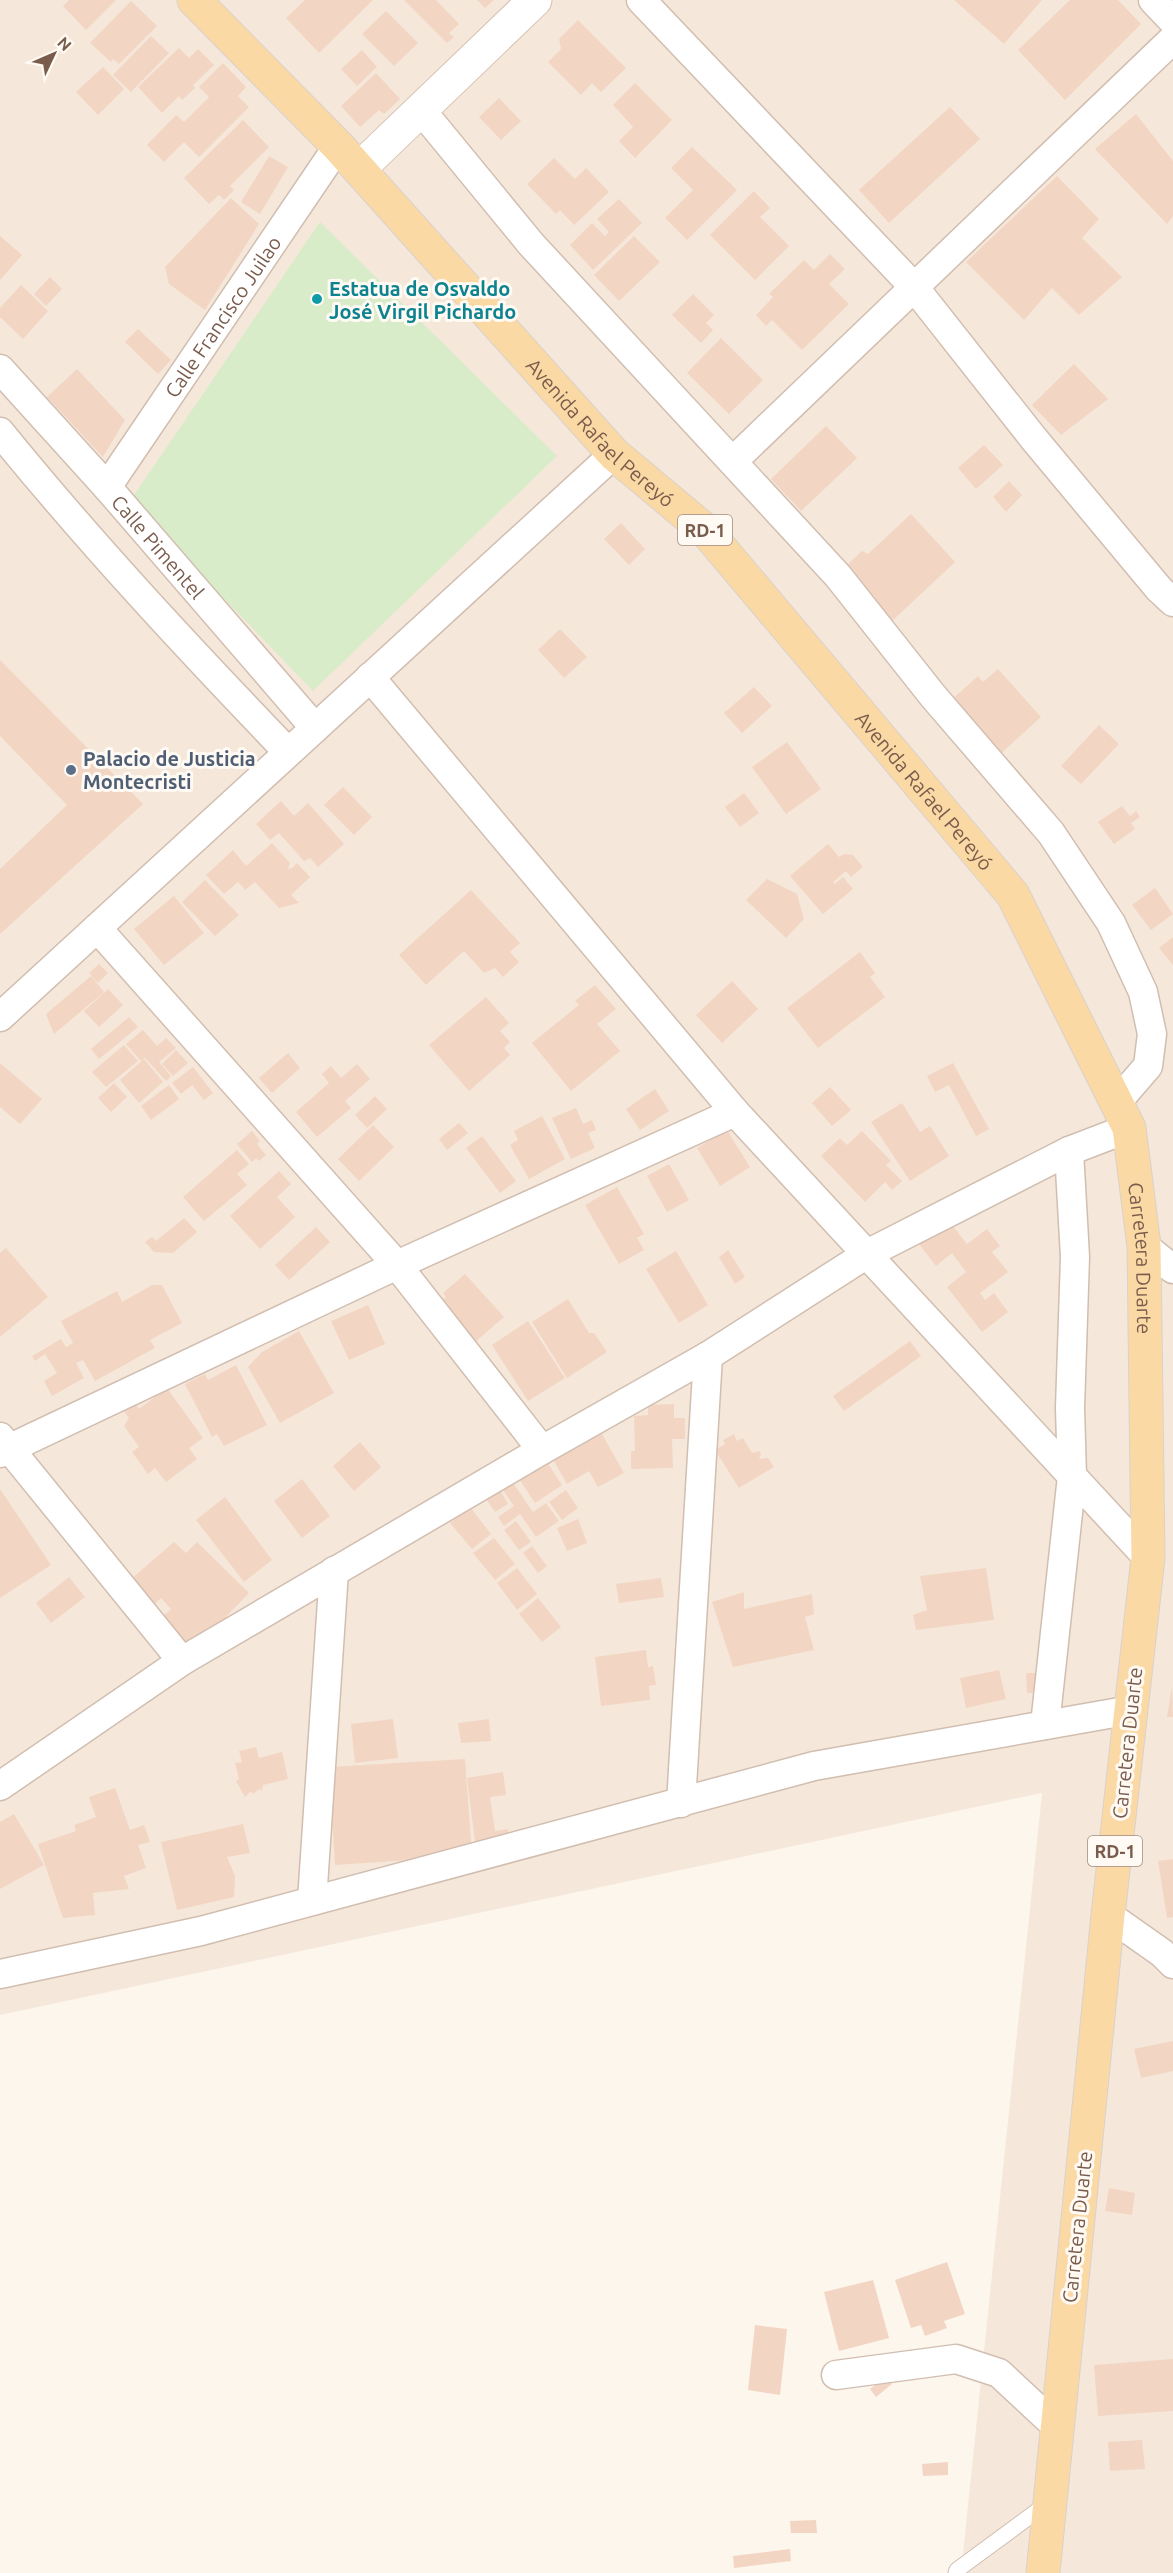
<svg xmlns="http://www.w3.org/2000/svg" width="1173" height="2573" font-family="Ubuntu,sans-serif">
<rect width="100%" height="100%" fill="#fdf6ec"/>
<path fill="#f5e8da" d="M0,0h1173v2573h-212l81,-780 -1042,222z"/>
<path fill="#d8ecc9" d="M320,222l237,234 -244,235 -183,-190z"/>
<g fill="#f3d5c3">
<path d="M69,0h47l-30,30 -23,-24z"/>
<path d="M305,0h68l-54,53 -33,-35z"/>
<path d="M404,0h32l23,24 -10,9 5,4 -7,6z"/>
<path d="M477,0h17l-9,8z"/>
<path d="M954,0h88l-38,44z"/>
<path d="M1070,0h48l23,24 -76,76 -47,-50z"/>
<path d="M131,1l26,25 -38,38 -6,-5 -2,3 -21,-19z"/>
<path d="M386,11l32,32 -24,23 -32,-32z"/>
<path d="M578,20l48,48 -25,24 -9,-9 -11,12 -33,-33 13,-13 -2,-10z"/>
<path d="M151,36l18,17 -38,39 -18,-17z"/>
<path d="M179,48l10,10 9,-9 16,16 -21,20 2,3 -13,12 -3,-4 -17,17 -24,-26z"/>
<path d="M362,50l15,17 -20,19 -16,-17z"/>
<path d="M223,63l23,24 -8,9 11,11 -50,50 -15,-15 -20,20 -17,-17 29,-30 8,7 25,-25 -10,-10z"/>
<path d="M103,67l21,22 -26,26 -22,-23z"/>
<path d="M376,73l24,26 -16,15 -5,-4 -19,17 -19,-21z"/>
<path d="M635,83l37,37 -37,38 -16,-17 14,-14 -20,-22z"/>
<path d="M499,98l22,23 -20,19 -22,-23z"/>
<path d="M950,107l30,32 -91,84 -30,-33z"/>
<path d="M1136,114l37,47v55l-6,8 -72,-75z"/>
<path d="M243,120l26,27 -39,39 4,4 -10,10 -5,-5 -10,9 -25,-26z"/>
<path d="M692,147l45,43 -50,50 -22,-22 28,-28 -22,-22z"/>
<path d="M269,156l19,11 -28,47 -19,-12z"/>
<path d="M554,158l21,21 11,-11 23,24 -35,33 -14,-15 -4,4 -29,-30z"/>
<path d="M1057,176l42,43 -17,19 40,39 -43,38 -27,-27 -28,32 -58,-58z"/>
<path d="M754,191l16,17 -10,9 29,29 -34,34 -45,-45z"/>
<path d="M231,198l28,26 -54,86 -36,-26 -4,-17z"/>
<path d="M619,199l23,24 -49,47 -23,-25 22,-22 13,13 4,-4 -12,-13z"/>
<path d="M0,236l22,19 -22,25z"/>
<path d="M634,236l26,26 -41,39 -25,-26z"/>
<path d="M830,254l15,15 -16,15 20,20 -47,46 -30,-30 -6,6 -10,-11 17,-18 -4,-3 35,-34 10,10z"/>
<path d="M50,277l12,12 -16,17 -12,-12z"/>
<path d="M21,285l27,26 -25,28 -23,-22v-9z"/>
<path d="M693,294l21,21 -8,8 7,7 -12,13 -29,-28z"/>
<path d="M138,329l33,31 -13,14 -33,-32z"/>
<path d="M721,338l42,42 -34,34 -42,-41z"/>
<path d="M1074,364l34,35 -47,36 -29,-30z"/>
<path d="M77,369l48,51 -22,37 -56,-60z"/>
<path d="M826,426l31,32 -56,53 -30,-32z"/>
<path d="M984,445l19,20 -27,24 -18,-21z"/>
<path d="M1009,481l13,14 -16,17 -13,-15z"/>
<path d="M911,514l44,48 -64,60 -48,-53 19,-18 6,3z"/>
<path d="M621,523l24,26 -16,16 -25,-26z"/>
<path d="M560,629l27,28 -23,21 -26,-28z"/>
<path d="M0,660l143,144 -143,130v-65l67,-64 -67,-69z"/>
<path d="M998,669l43,48 -44,40 -49,-54 30,-27 5,6z"/>
<path d="M754,687l18,19 -30,27 -18,-20z"/>
<path d="M1099,725l20,19 -38,40 -20,-18z"/>
<path d="M787,742l34,47 -35,25 -34,-47z"/>
<path d="M343,787l29,30 -18,18 -30,-30z"/>
<path d="M744,793l15,20 -19,14 -15,-20z"/>
<path d="M281,801l13,15 14,-13 36,41 -26,23 -8,-9 -6,3 -25,-28 -9,7 -14,-16z"/>
<path d="M1122,806l8,10 6,-5 4,6 -9,6 4,6 -21,15 -16,-22z"/>
<path d="M272,843l18,20 -2,6 4,-1 5,-5 13,14 -19,18 8,8 -20,5 -24,-26 -10,8 -7,-8 -14,12 -18,-19 27,-25 13,16z"/>
<path d="M828,844l11,13 5,-3 9,1 10,12 -12,10 -5,-6 -13,11 2,2 8,-7 10,12 -30,25 -33,-38z"/>
<path d="M767,879l30,15 7,25 -18,19 -40,-38z"/>
<path d="M205,880l34,35 -24,21 -33,-34z"/>
<path d="M1155,888l18,26 -22,16 -19,-25z"/>
<path d="M471,890l49,53 -10,9 9,10 -16,15 -8,-9 -11,5 -20,-22 -38,34 -27,-30z"/>
<path d="M174,896l30,37 -40,32 -30,-36z"/>
<path d="M1173,937v28l-14,-17z"/>
<path d="M860,952l15,21 -5,4 15,20 -67,51 -31,-40z"/>
<path d="M99,964l9,9 -10,10 -9,-10z"/>
<path d="M91,976l13,16 -50,42 -8,-20z"/>
<path d="M732,981l26,28 -36,34 -26,-28z"/>
<path d="M595,985l21,24 -19,15 23,27 -49,40 -39,-48 47,-38 -4,-4z"/>
<path d="M108,989l15,16 -24,22 -15,-16z"/>
<path d="M486,997l23,26 -9,8 10,11 -6,6 6,7 -41,36 -40,-46z"/>
<path d="M129,1017l9,10 -39,32 -8,-10z"/>
<path d="M143,1030l14,16 9,-8 10,10 -17,14 12,14 -5,5 -21,-23 -4,3 -15,-17z"/>
<path d="M124,1045l14,16 -32,26 -14,-15z"/>
<path d="M176,1050l12,13 -15,13 -11,-12z"/>
<path d="M288,1053l12,15 -28,25 -13,-15z"/>
<path d="M144,1059l19,23 -24,21 -19,-23z"/>
<path d="M0,1063l42,36 -22,25 -20,-17z"/>
<path d="M953,1063l36,66 -13,7 -27,-51 -14,7 -8,-16z"/>
<path d="M357,1064l13,15 -25,22 6,7 -34,29 -21,-25 33,-29 -7,-9 9,-8 10,12z"/>
<path d="M193,1067l20,26 -9,7 -12,-15 -11,9 -9,-11z"/>
<path d="M114,1083l13,14 -16,15 -13,-14z"/>
<path d="M169,1085l10,14 -28,21 -10,-14z"/>
<path d="M830,1087l21,23 -19,16 -20,-23z"/>
<path d="M655,1089l14,22 -29,19 -14,-21z"/>
<path d="M375,1096l12,13 -20,19 -12,-13z"/>
<path d="M902,1103l18,29 10,-6 19,30 -39,25 -39,-59z"/>
<path d="M576,1108l7,16 9,-4 4,10 -8,3 7,15 -24,11 -19,-41z"/>
<path d="M542,1116l23,43 -36,20 -19,-34 8,-5 -4,-9z"/>
<path d="M459,1123l9,10 -21,17 -8,-11z"/>
<path d="M373,1125l21,22 -35,34 -21,-22z"/>
<path d="M727,1130l23,37 -30,19 -23,-38z"/>
<path d="M252,1131l8,10 -3,3 9,11 -7,6 -3,-3 -4,4 -15,-18z"/>
<path d="M862,1131l29,30 -5,4 16,16 -10,9 -7,-8 -20,20 -44,-46 19,-18 7,7z"/>
<path d="M482,1136l34,45 -16,12 -34,-45z"/>
<path d="M237,1150l12,14 -12,10 10,11 -43,36 -21,-24z"/>
<path d="M669,1164l20,36 -22,12 -20,-36z"/>
<path d="M279,1171l12,13 -14,13 18,20 -35,32 -30,-33z"/>
<path d="M617,1187l27,47 -7,4 7,12 -25,14 -34,-59z"/>
<path d="M184,1218l13,14 -24,21 -19,-1 -9,-10 7,-5 4,4z"/>
<path d="M949,1221l18,23 20,-15 13,17 -8,6 16,20 -28,21 5,7 9,-7 14,19 -26,20 -35,-45 19,-15 -14,-19 -16,13 -17,-22z"/>
<path d="M316,1227l14,15 -41,38 -14,-15z"/>
<path d="M6,1248l42,49 -48,40v-84z"/>
<path d="M728,1250l17,27 -10,7 -16,-27z"/>
<path d="M676,1251l32,54 -29,18 -33,-54z"/>
<path d="M465,1274l39,43 -36,31 -35,-39 13,-12 -3,-4z"/>
<path d="M152,1285h10l20,38 -32,17 5,8 -60,33 -12,-21 -7,3 8,15 -32,18 -8,-15 13,-8 -12,-19 -10,7 -3,-5 29,-17 5,8 7,-4 -12,-22 56,-30 5,11z"/>
<path d="M568,1299l21,34h5l13,19 -40,26 -35,-56z"/>
<path d="M368,1305l17,39 -36,16 -18,-39z"/>
<path d="M528,1321l37,57 -37,23 -36,-56z"/>
<path d="M299,1331l35,62 -54,30 -32,-56 14,-15z"/>
<path d="M910,1341l11,15 -77,55 -11,-15z"/>
<path d="M236,1365l31,60 -43,21 -7,-12 -5,3 -27,-53 20,-10 3,6z"/>
<path d="M167,1388l36,50 -14,10 8,11 -31,23 -11,-14 -7,6 -16,-22 7,-5 -15,-21 5,-8 -6,-8 11,-9 5,8z"/>
<path d="M674,1404v14h11v21h-13l1,29 -42,1v-18h4l-1,-35 14,-1v-10z"/>
<path d="M598,1427l26,46 -26,14 -9,-16 -22,13 -17,-30z"/>
<path d="M734,1434l3,7 6,-3 9,15 7,-2 2,3 -2,5 9,-1 6,9 -35,21 -24,-38 10,-6 -2,-4z"/>
<path d="M360,1442l21,25 -27,24 -21,-25z"/>
<path d="M541,1453l21,32 -27,18 -21,-32z"/>
<path d="M302,1479l28,37 -28,22 -28,-37z"/>
<path d="M511,1480l22,32 13,-9 13,18 -23,16 -16,-23 -16,12 -6,-9 16,-11 -13,-19z"/>
<path d="M498,1487l10,17 -13,8 -11,-16z"/>
<path d="M0,1489l51,76 -51,33z"/>
<path d="M566,1490l12,18 -16,12 -13,-18z"/>
<path d="M225,1497l47,63 -28,22 -48,-62z"/>
<path d="M470,1507l21,27 -19,15 -22,-26z"/>
<path d="M578,1519l9,24 -20,8 -10,-23z"/>
<path d="M516,1521l15,21 -12,8 -15,-20z"/>
<path d="M494,1538l21,26 -20,16 -22,-27z"/>
<path d="M174,1542l12,11 11,-11 52,51 -37,38 -29,12 -22,-25 10,-9 -10,-11 -8,8 -23,-26z"/>
<path d="M532,1546l15,20 -9,7 -15,-20z"/>
<path d="M517,1568l20,26 -20,16 -20,-27z"/>
<path d="M986,1568l8,52 -78,10 -3,-15 14,-5 -7,-34z"/>
<path d="M69,1577l16,20 -34,26 -15,-20z"/>
<path d="M661,1578l3,19 -45,6 -3,-19z"/>
<path d="M744,1592v17l68,-15 2,20 -9,3 9,33 -81,17 -21,-65z"/>
<path d="M538,1598l23,29 -19,15 -23,-28z"/>
<path d="M646,1650l2,17 5,-1 3,19 -7,1 1,14 -49,6 -6,-49z"/>
<path d="M999,1670l7,29 -40,9 -6,-30z"/>
<path d="M1026,1673h13v20h-12z"/>
<path d="M1172,1686l1,31h-6z"/>
<path d="M393,1719l5,39 -43,5 -4,-39z"/>
<path d="M489,1719l2,22 -30,2 -3,-20z"/>
<path d="M256,1747l3,11 23,-6 6,27 -25,6 -1,6 -3,-2 -6,5 -2,-3 -6,6 -9,-16 3,-2 -4,-16 7,-1 -3,-11z"/>
<path d="M465,1759l7,97 -137,9 -6,-98z"/>
<path d="M503,1772l3,23 -16,2 5,34 13,-2 1,7 -34,6 -8,-64z"/>
<path d="M115,1788l15,42 14,-5 6,17 -12,3 8,23 -22,8 5,13 -36,4 2,22 -32,3 -25,-74 38,-13 -2,-6 22,-8 -7,-20z"/>
<path d="M14,1814l30,51 -44,24v-67z"/>
<path d="M243,1824l7,29 -23,4 8,19 -1,21 -57,13 -16,-68z"/>
<path d="M1173,1859v58l-6,1 -9,-57z"/>
<path d="M1173,2041v30l-32,7 -7,-29z"/>
<path d="M1109,2188l26,5 -3,22 -27,-4z"/>
<path d="M947,2262l18,52 -21,7 3,7 -22,8 -4,-11 -10,3 -16,-48z"/>
<path d="M873,2280l16,58 -50,13 -15,-59z"/>
<path d="M755,2325l32,4 -7,66 -32,-5z"/>
<path d="M1173,2359v52l-75,5 -4,-51z"/>
<path d="M886,2376l6,8 -16,13 -6,-8z"/>
<path d="M1142,2440l3,29 -35,2 -2,-29z"/>
<path d="M948,2462v13l-25,1 -1,-12z"/>
<path d="M816,2520l1,13h-26l-1,-12z"/>
<path d="M790,2549l1,12 -57,7 -1,-12z"/>
</g>
<g fill="none" stroke-linecap="round" stroke-linejoin="round">
<defs>
<path id="lane" d="M956,2573l1,-3 91,-67"/>
<g id="street">
<path d="M641,0l273,287 120,152 125,150 14,13"/>
<path d="M1153,0l20,21"/>
<path d="M421,110l110,134 307,332 95,120 118,137 60,90 32,69 9,42 -4,32 -32,37"/>
<path id="s1" d="M0,369l107,118 208,241"/>
<path d="M0,432c91,112 189,217 288,320"/>
<path d="M733,461l440,-422"/>
<path id="s2" d="M107,487l231,-341"/>
<path d="M370,677l365,435 413,446"/>
<path d="M97,928l300,337 145,185"/>
<path d="M0,1017l614,-563"/>
<path d="M1144,1246l29,23"/>
<path d="M0,1437l182,224"/>
<path d="M0,1453l397,-188 338,-153"/>
<path d="M1045,1725l27,-249 -2,-68 5,-151 -6,-106"/>
<path d="M0,1786l182,-125 360,-211 166,-94 159,-102 202,-103 60,-23"/>
<path d="M681,1803l27,-447"/>
<path d="M312,1901l22,-330"/>
<path d="M1108,1915l54,38 11,11"/>
<path d="M0,1974l201,-43 613,-165 317,-56"/>
<path d="M836,2375l120,-16 43,14 58,54"/>
</g>
<path id="secondary" d="M359,169l176,-169"/>
<g id="primary">
<path id="s3" d="M194,0l144,146 276,308 92,77 307,364 116,233 15,118 4,312 -40,357 -65,658"/>
</g>
</defs>
<use href="#lane" stroke="#d1beb0" stroke-width="17"/>
<use href="#street" stroke="#d1beb0" stroke-width="31"/>
<use href="#secondary" stroke="#d6c0b0" stroke-width="35"/>
<use href="#primary" stroke="#dad1cd" stroke-width="35"/>
<use href="#lane" stroke="#fff" stroke-width="15"/>
<use href="#street" stroke="#fff" stroke-width="28"/>
<use href="#secondary" stroke="#fff" stroke-width="33"/>
<use href="#primary" stroke="#fbd9a5" stroke-width="33"/>
</g>
<circle fill="#0f9aa8" stroke="#fffaf3" stroke-width="2" cx="317" cy="299" r="6"/>
<circle fill="#5c6f8a" stroke="#fffaf3" stroke-width="2" cx="71" cy="770" r="6"/>
<g text-anchor="middle" dominant-baseline="central" stroke-width="6" stroke-linejoin="round" paint-order="stroke">
<g fill="#fffaf3" stroke="#a28b7f" stroke-width="1.5">
<rect x="678" y="515" width="54" height="30" rx="4.5"/>
<rect x="1088" y="1836" width="54" height="30" rx="4.5"/>
</g>
<g font-size="18" font-weight="bold" fill="#7a5c4d">
<text x="705" y="530">RD-1</text>
<text x="1115" y="1851">RD-1</text>
</g>
<g font-size="20" font-weight="bold" fill="#0d838f" stroke="#fffaf3" text-anchor="start">
<text x="329" y="288">Estatua de Osvaldo<tspan x="329" dy="23">José Virgil Pichardo</tspan></text>
</g>
<g font-size="20" fill="#7a5c4d" stroke="#fffaf3">
<text stroke="none"><textPath href="#s2" startOffset="206">Calle Francisco Juilao</textPath></text>
<text stroke="none"><textPath href="#s3" startOffset="594">Avenida Rafael Pereyó</textPath></text>
<text stroke="none"><textPath href="#s1" startOffset="238">Calle Pimentel</textPath></text>
<text stroke="none"><textPath href="#s3" startOffset="1078">Avenida Rafael Pereyó</textPath></text>
<text stroke="none"><textPath href="#s3" startOffset="1606">Carretera Duarte</textPath></text>
<text transform="translate(1127 1743) rotate(-84)">Carretera Duarte</text>
<text transform="translate(1077 2227) rotate(-84)">Carretera Duarte</text>
</g>
<g font-size="20" font-weight="bold" fill="#4e5e75" stroke="#fffaf3" text-anchor="start">
<text x="83" y="758">Palacio de Justicia<tspan x="83" dy="23">Montecristi</tspan></text>
</g>
</g>
<g transform="translate(54 54) rotate(46)" stroke="#fffaf3" stroke-width="4.5" paint-order="stroke">
<path d="M0-4.5L10 22L0 15L-10 22Z" fill="#7a5c4d"/>
<text y="-9" font-size="16" font-weight="bold" text-anchor="middle" fill="#7a5c4d">N</text>
</g>
</svg>
